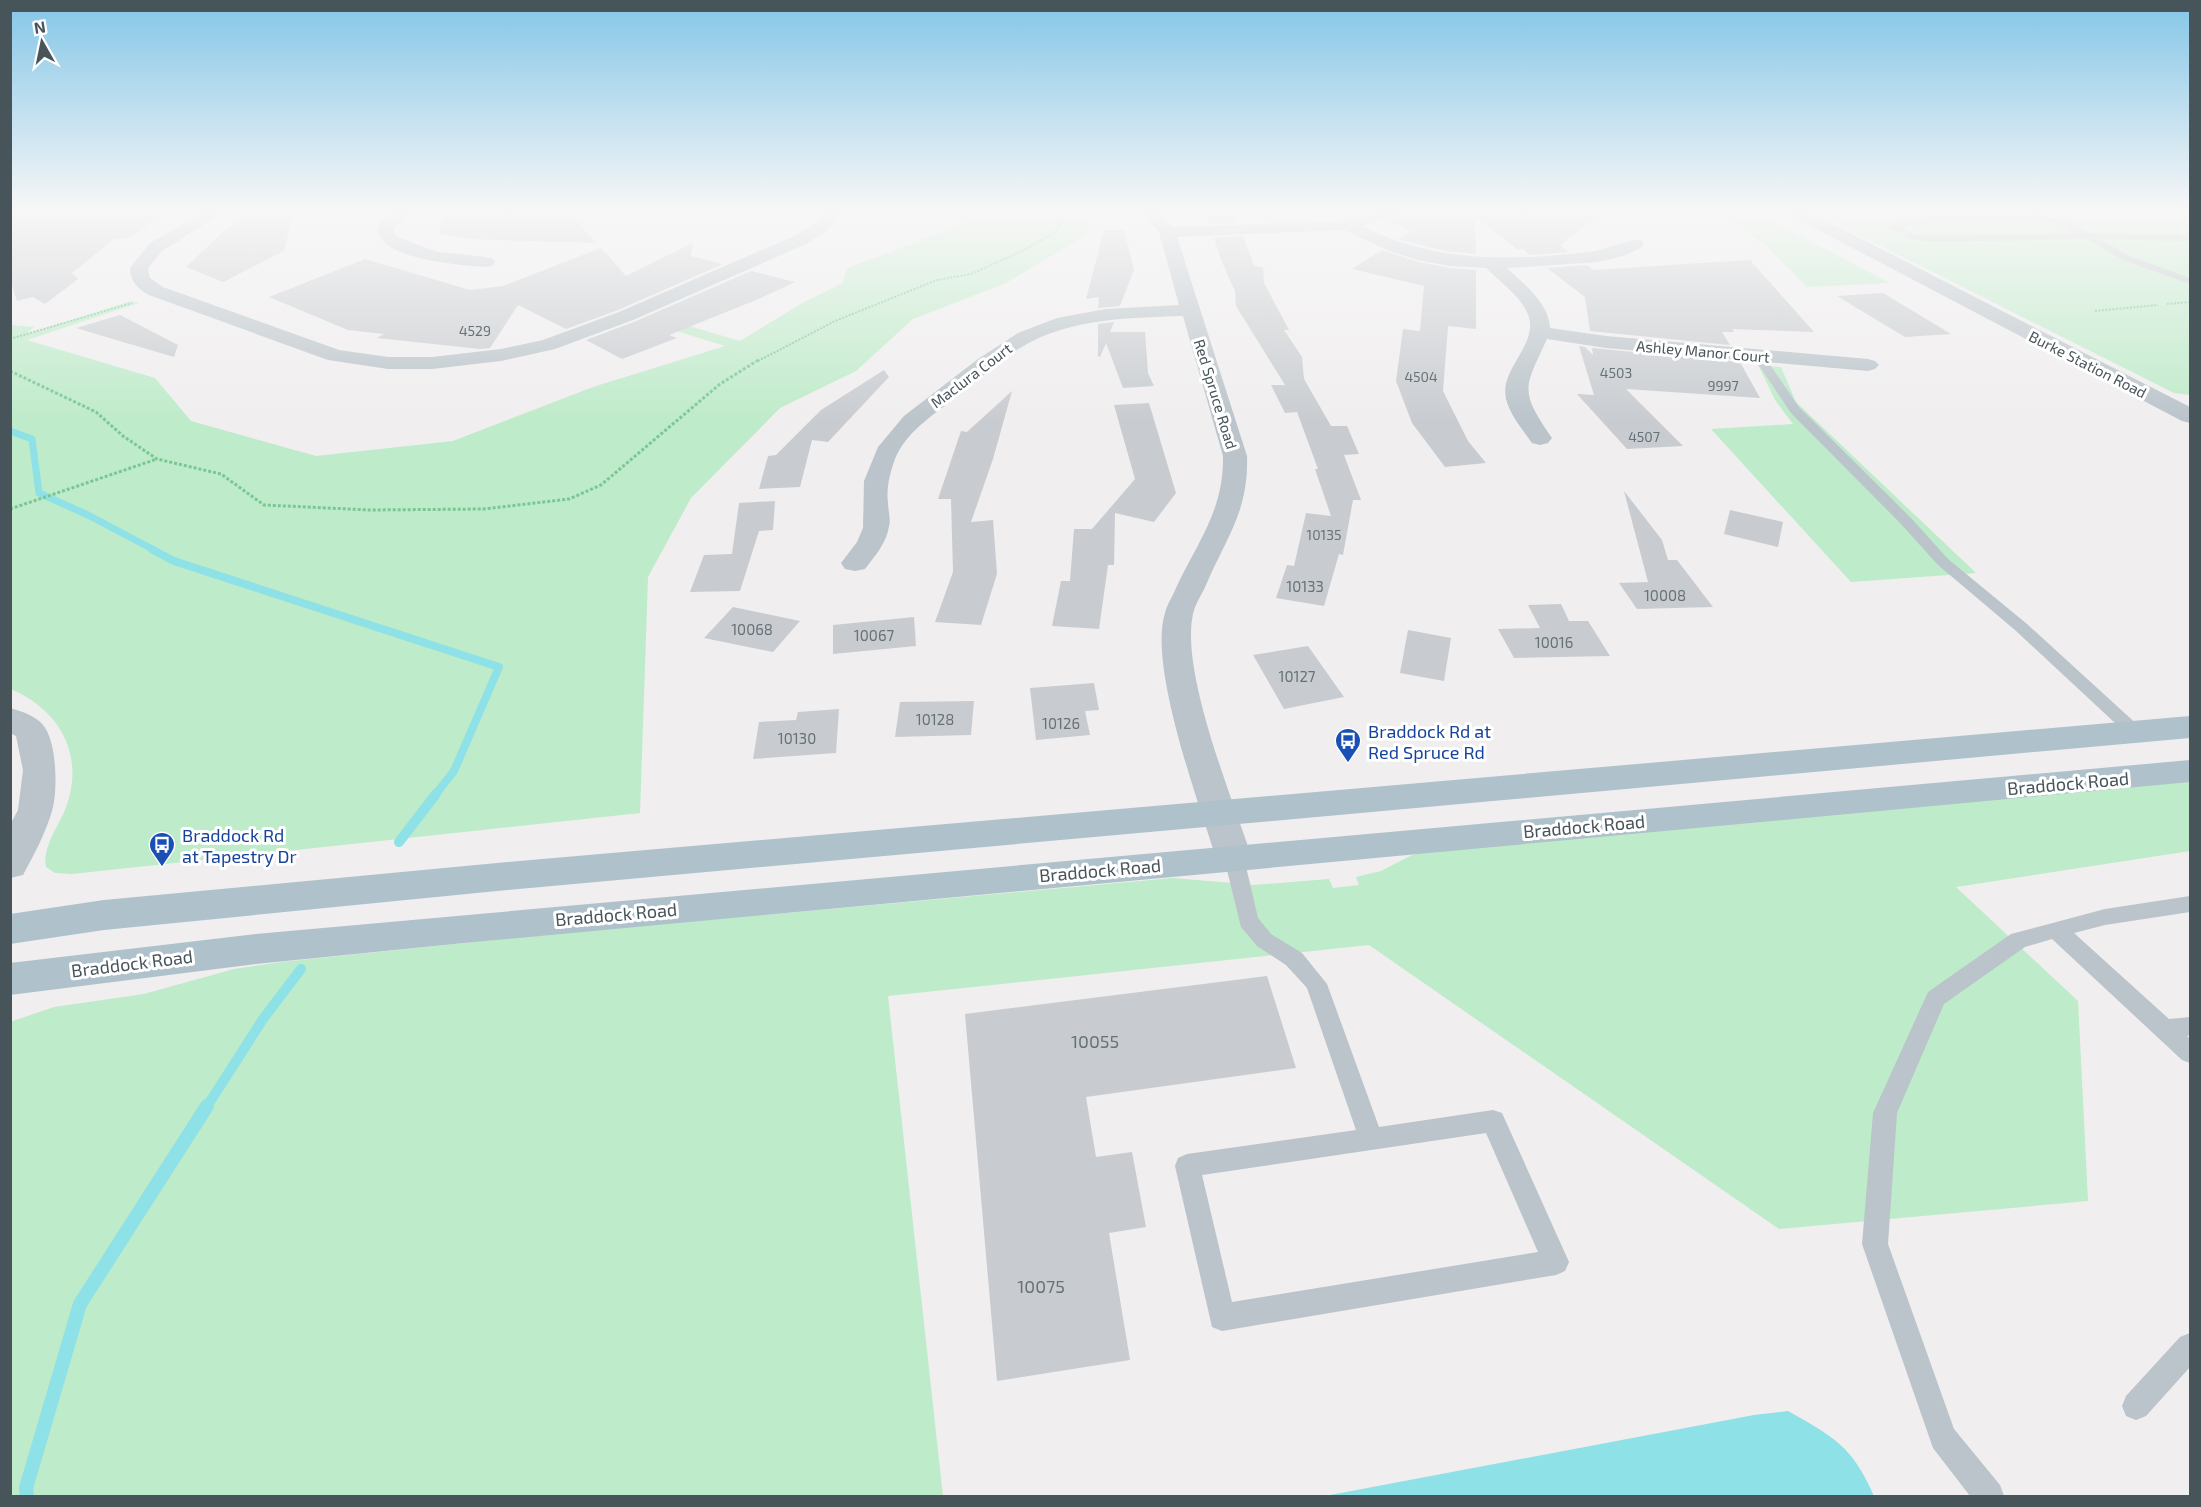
<svg xmlns="http://www.w3.org/2000/svg" width="2201" height="1507" font-family="'Exo 2',sans-serif">
<rect width="100%" height="100%" fill="#f0eeee"/>
<g fill="#beebc9">
<path d="M996,211h91l-2,1 4,14 -4,10 -81,48 -91,35 -57,52 -76,37 -89,90 -43,79 -8,236 -568,61 -17,-1 -9,-6c-4,-19 12,-40 19,-57 21,-54 -4,-99 -54,-121v-364l23,2 -8,7 105,-33 8,2 -112,37 128,38 36,43 125,35 137,-15 140,-54 132,-41 -81,-25 11,-5 85,25 64,-39 39,-19 3,-14z"/>
<path d="M1267,211h39l6,11 -39,2z"/>
<path d="M1714,211h40l136,72 -83,4 -41,-42z"/>
<path d="M1811,211h379v184l-16,-2z"/>
<path d="M1758,365l23,2 15,35 180,171 -125,9 -140,-153 82,-5 -18,-24z"/>
<path d="M2190,781v70l-234,36 122,114 10,200 -309,28 -410,-284 -481,51 55,500h-932l-1,-474 44,-15 90,-13 90,-25 47,-7 481,-50 2,3 409,-37 81,7 75,-6 4,9 26,-3 -3,-8 25,-6 31,-16 15,-3z"/>
</g>
<path fill="#8ee1e6" d="M1788,1411c46,26 64,35 86,85h-549l429,-81z"/>
<g fill="none" stroke-linecap="round" stroke-linejoin="round">
<path stroke="#8ee1e6" stroke-width="7" d="M10,431l22,8 7,54 49,22 68,36"/>
<path stroke="#8ee1e6" stroke-width="8" d="M153,550l21,11 325,106 -45,104 -19,24"/>
<g stroke="#8ee1e6" stroke-width="10">
<path d="M399,842l37,-48"/>
<path d="M206,1108l57,-89 38,-50"/>
</g>
<path stroke="#8ee1e6" stroke-width="14" d="M27,1496l-1,-8 54,-184 127,-198"/>
</g>
<g fill="#c8ccd0">
<path d="M10,211h155l-35,27 -16,1 -42,34 6,6 -33,25 -12,-7 -16,4 -7,-23z"/>
<path d="M255,211h39l-10,40 -61,31 -37,-15 37,-35z"/>
<path d="M446,211h123l27,32 -129,-4 -29,-6z"/>
<path d="M1206,211h28l4,12 -28,1z"/>
<path d="M1409,211h196l-45,34 9,7 -39,3 -7,-6h-6l-42,-32 1,37 -31,-3 -47,-12 12,-8 -22,-10 18,-5z"/>
<path d="M1104,230h20l10,40 -14,36 -22,2 1,-11 -13,2z"/>
<path d="M1243,236l11,30 9,1 1,16 25,47h-5l18,27 2,22 27,47h16l12,28 -15,1 17,45h-8l-10,55 -4,-1 -15,52 -48,-8 11,-33 7,1 12,-53 25,3 -16,-47h3l-21,-57 -12,1 -14,-28h14l-49,-79 -1,-15 -14,-31 -7,-22z"/>
<path d="M693,243l-2,13 32,8 -105,46 -52,19 -48,-24 -28,43 -10,1 -103,-11 7,-4 -36,-4 -79,-33 96,-38 105,31 33,-4 98,-38 25,28z"/>
<path d="M1382,250l36,12 32,6 26,2v59l-28,-3 -5,65 25,50 18,22 -41,4 -33,-44 -16,-42 7,-52 17,2 4,-45 -72,-17z"/>
<path d="M1750,260l64,72 -82,-3 2,3h-12l8,13 -140,-14 -5,-34 -38,-29 40,-3 7,5z"/>
<path d="M751,271l44,11 -34,16 -92,37 8,3 -55,21 -36,-19 48,-18z"/>
<path d="M1883,293l68,41 -46,3 -68,-41z"/>
<path d="M120,315l58,30 -4,12 -98,-29z"/>
<path d="M1114,322l-4,10h35l3,41 6,13 -31,2 -17,-45 -6,14 -2,-1v-32z"/>
<path d="M1579,346l6,1 8,8 -1,-7 148,14 20,36 -134,-9 57,57 -56,3 -50,-55 17,1z"/>
<path d="M884,370l5,7 -61,65 -16,-2 -12,47 -41,2 9,-33 8,-1 45,-45z"/>
<path d="M1012,391l-19,68 -22,63 22,-2 4,54 -16,51 -46,-3 18,-50 -2,-73h-13l23,-68 6,1z"/>
<path d="M1149,403l27,90 -22,29 -39,-9 -1,52h-6l-9,64 -47,-3 9,-45h9l4,-52h18l43,-50 -21,-74z"/>
<path d="M1624,491l38,49 6,20h9l36,47 -76,2 -18,-26 29,-1z"/>
<path d="M775,501l-2,29 -14,1 -19,60 -50,1 14,-37 28,-1 7,-51z"/>
<path d="M1730,510l53,12 -5,25 -54,-13z"/>
<path d="M1561,604l8,17h19l22,35 -96,2 -16,-29 42,-1 -12,-23z"/>
<path d="M733,607l67,14 -27,31 -69,-14z"/>
<path d="M914,617l2,29 -83,8v-29z"/>
<path d="M1408,630l43,8 -7,43 -44,-8z"/>
<path d="M1308,646l36,51 -60,12 -31,-54z"/>
<path d="M1094,683l5,27 -14,1 5,24 -54,5 -6,-52z"/>
<path d="M974,701l-3,34 -76,2 5,-35z"/>
<path d="M839,709l-3,44 -83,6 6,-37 37,-2 2,-8z"/>
<path d="M1267,976l29,92 -210,29 10,60 36,-5 14,75 -37,6 21,127 -133,21 -32,-367z"/>
</g>
<g fill="none" stroke-linecap="round" stroke-linejoin="round">
<g stroke="#79c794" stroke-width="2" stroke-dasharray="2 1.5" stroke-linecap="butt">
<path d="M2167,304l23,-2"/>
<path d="M2095,311l63,-6"/>
<path d="M10,339l122,-36"/>
<path d="M758,361l77,-40 102,-41 34,-6 51,-23 35,-20 6,-12 -15,-8"/>
</g>
<g stroke="#79c794" stroke-width="3" stroke-dasharray="3 2" stroke-linecap="butt">
<path d="M10,371l86,41 27,24 34,23 64,15 43,31 106,5 114,-1 85,-10 32,-14 119,-101 40,-25"/>
<path d="M10,509l147,-50"/>
</g>
<g fill="#bac4ca" fill-rule="evenodd">
<path d="M2031,211h10l6,5 23,6 19,11 101,2v6l-90,-2 29,17 61,22v6l-67,-24 -37,-21 -154,3 -22,-3 -22,-12c22,-17 117,-12 147,-12zM2044,221l20,5 12,7 -144,3 -17,-2 -15,-7 40,-5z"/>
<path d="M1758,352l4,1 37,54 112,111 37,41 79,65 114,104 3,4 -3,4h-12l-114,-106 -77,-65 -37,-41 -110,-111 -39,-58z"/>
<path d="M1234,851l7,2 3,5 14,60 13,16 31,19 25,31 52,143 114,-17 9,3 67,149 -4,9 -9,4 -334,56 -10,-4 -37,-161 3,-8 9,-4 169,-24 -49,-142 -21,-23 -29,-19 -16,-19 -17,-69 3,-5zM1486,1133l52,119 -306,50 -30,-127z"/>
<path d="M2190,896v16l-85,13 -31,8 95,86 21,-2v18l-3,1 3,3v24l-8,-3 -130,-121 -27,8 -81,57 -47,109 -9,131 66,185 46,56 4,11h-34l-37,-48 -71,-204 11,-131 55,-121 83,-58 94,-25z"/>
<path d="M2190,1333v34l-44,49 -10,4 -10,-4 -4,-10 4,-10 54,-59z"/>
</g>
<g fill="#bac4ca" fill-rule="evenodd">
<path d="M205,211h20l-63,40 -14,17 2,10 13,9 176,63 49,7h44l69,-8 42,-9 76,-28 175,-76 21,-13 12,-12h17l-17,20 -21,13 -173,76 -78,29 -54,12 -69,8h-44l-60,-9 -179,-65c-11,-6 -19,-14 -19,-27l20,-25z"/>
<path d="M393,211h18l-18,18 4,8 41,15 48,5 6,1 3,4 -3,4 -6,1c-25,-2 -105,-7 -109,-38l7,-12z"/>
<path d="M1139,211h18l15,16 156,-5 18,-2 34,-9h27l-2,3 -43,12c71,37 148,35 226,26 15,-1 42,-14 53,-12l3,4 -3,4 -18,8 -25,6 -91,6c17,16 42,35 43,60l56,8 262,23 7,2 4,4 -4,4 -7,2 -262,-23 -59,-9c-23,50 -28,51 5,99l-4,5 -8,2 -8,-2c-9,-13 -22,-28 -26,-44 -7,-32 36,-56 21,-87 -8,-17 -27,-30 -41,-44l-36,-2 -32,-6 -26,-8 -48,-22 -167,7 70,219c2,55 -21,82 -41,129 -4,9 -11,19 -13,29 -13,58 40,186 59,244l-5,9 -13,4 -13,-4 -5,-9c-17,-55 -68,-192 -51,-245 2,-9 8,-17 11,-25 22,-47 48,-78 47,-132l-40,-140c-56,2 -114,2 -163,32 -23,15 -43,34 -65,50 -22,17 -49,34 -60,61 -5,14 -9,29 -7,44 0,8 3,15 1,23 -2,16 -14,30 -24,43l-10,2 -10,-2 -4,-6 16,-21 6,-14 1,-47 14,-34 26,-31 74,-57 40,-26 39,-15 49,-9 73,-4 -20,-73z"/>
<path d="M10,708c11,3 26,8 33,17 14,16 15,66 9,86 -6,21 -18,44 -29,64l-13,3v-53l8,-15 5,-40 -7,-34 -6,-3z"/>
</g>
<path fill="#bac4ca" fill-rule="evenodd" d="M1786,211h21l383,196v16l-8,-2 -394,-207z"/>
<g fill="#afc1cb" fill-rule="evenodd">
<path d="M2190,716v22l-1693,153 -393,39 -94,14v-30l94,-14 393,-37z"/>
<path d="M2190,760v22l-1726,161 -208,21 -246,31v-32l246,-29z"/>
</g>
</g>
<linearGradient id="sky" x2="0" y2="1"><stop stop-color="#84c6e7"/><stop offset="0.5" stop-color="#f8f7f7"/><stop offset="1" stop-color="#f8f7f7" stop-opacity="0"/></linearGradient>
<rect width="2201" height="422" fill="url(#sky)"/>
<defs>
<symbol id="bus-pin" viewBox="-11 -11 22 30"><path d="M0 17L-7.5 6A9.5 9.5 0 1 1 7.5 6Z" fill="#1a4fb4" stroke="#fff"/><path d="M-5-6H5V4H4V6H2V4H-2V6H-4V4H-5ZM-3.5-4V0h7V-4ZM-3.5 1.2v1.5H-2V1.2ZM2 1.2v1.5H3.5V1.2Z" fill="#fff"/></symbol>
</defs>
<g fill-rule="evenodd">
<use href="#bus-pin" x="1333" y="726" width="30" height="40"/>
<use href="#bus-pin" x="147" y="830" width="30" height="40"/>
</g>
<g text-anchor="middle" dominant-baseline="central" stroke-width="6" stroke-linejoin="round" paint-order="stroke">
<g font-size="14" fill="#677278">
<text x="475" y="330">4529</text>
<text x="1616" y="372">4503</text>
<text x="1421" y="376">4504</text>
<text x="1723" y="385">9997</text>
<text x="1644" y="436">4507</text>
<text x="1324" y="534">10135</text>
</g>
<g font-size="15" fill="#47545a" stroke="#fff">
<text transform="translate(1703 351) rotate(5)">Ashley Manor Court</text>
<text transform="translate(2088 364) rotate(27)">Burke Station Road</text>
<text transform="translate(971 375) rotate(-37)">Maclura Court</text>
<text transform="translate(1216 394) rotate(73)">Red Spruce Road</text>
</g>
<g font-size="15" fill="#677278">
<text x="1305" y="586">10133</text>
<text x="1665" y="595">10008</text>
<text x="752" y="629">10068</text>
<text x="874" y="635">10067</text>
<text x="1554" y="642">10016</text>
<text x="1297" y="676">10127</text>
<text x="935" y="719">10128</text>
<text x="1061" y="723">10126</text>
<text x="797" y="738">10130</text>
</g>
<g font-size="18" fill="#164399" stroke="#fff" text-anchor="start">
<text x="1368" y="731">Braddock Rd at<tspan x="1368" dy="21">Red Spruce Rd</tspan></text>
<text x="182" y="835">Braddock Rd<tspan x="182" dy="21">at Tapestry Dr</tspan></text>
</g>
<g font-size="18" fill="#47545a" stroke="#fff">
<text transform="translate(2068 783) rotate(-5)">Braddock Road</text>
<text transform="translate(1584 826) rotate(-5)">Braddock Road</text>
<text transform="translate(1100 870) rotate(-5)">Braddock Road</text>
<text transform="translate(616 914) rotate(-5)">Braddock Road</text>
<text transform="translate(132 963) rotate(-7)">Braddock Road</text>
</g>
<g font-size="18" fill="#677278">
<text x="1095" y="1041">10055</text>
<text x="1041" y="1286">10075</text>
</g>
</g>
<rect width="2201" height="1507" fill="none" stroke="#47545a" stroke-width="24"/>
<g transform="translate(42 42) rotate(351)" stroke="#ffffff" stroke-width="4.5" paint-order="stroke">
<path d="M0-4.5L10 22L0 15L-10 22Z" fill="#47545a"/>
<text y="-9" font-size="16" font-weight="bold" text-anchor="middle" fill="#47545a">N</text>
</g>
</svg>
